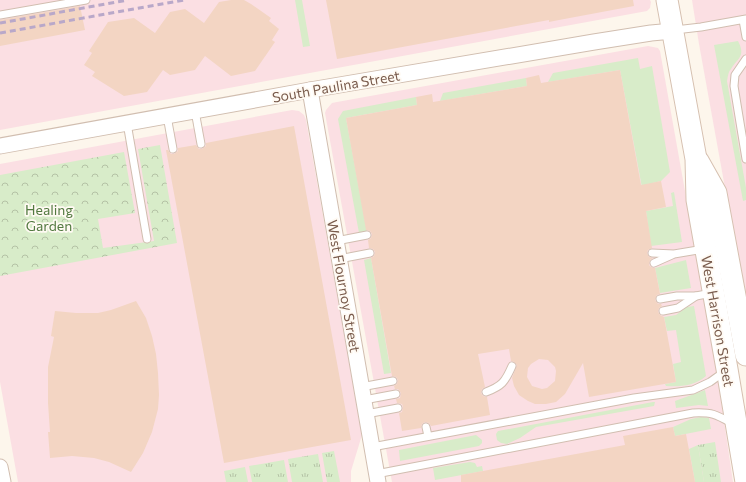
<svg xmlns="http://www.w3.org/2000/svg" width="746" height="482" font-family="Commissioner,sans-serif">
<defs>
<pattern id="grass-tufts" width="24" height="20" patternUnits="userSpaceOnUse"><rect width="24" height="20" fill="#d8ecc9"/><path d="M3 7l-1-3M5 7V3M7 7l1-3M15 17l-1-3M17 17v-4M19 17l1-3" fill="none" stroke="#b4c2a5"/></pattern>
<pattern id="park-crowns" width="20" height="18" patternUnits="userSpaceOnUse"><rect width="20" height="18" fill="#d8ecc9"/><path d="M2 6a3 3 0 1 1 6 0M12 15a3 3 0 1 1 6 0" fill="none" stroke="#b4c2a5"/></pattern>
</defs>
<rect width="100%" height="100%" fill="#fdf6ec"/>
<g fill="#fbdfe3">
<path d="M0,0h650l1,2 -1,6 -3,3 -647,119z"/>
<path d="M692,0h54v304l-47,-260z"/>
<path d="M648,46l10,2 2,3 55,308 18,123h-341l-67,-369 1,-3 6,-7 5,-1z"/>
<path d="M292,110l7,1 5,4 2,5 56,315 -11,36v11h-333l-18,-100v-218z"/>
</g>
<g fill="url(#grass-tufts)">
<path d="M715,442l6,40h-17l-6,-37z"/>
<path d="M334,451l6,31h-13l-5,-29z"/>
<path d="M318,454l5,28h-31l-4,-23z"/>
<path d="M284,460l4,22h-36l-3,-16z"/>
<path d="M245,467l3,15h-22l-2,-11z"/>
</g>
<path fill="url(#park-crowns)" d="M160,145l17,98 -177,33v-101l124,-23 11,61 -37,6 5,29 51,-7 -16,-92z"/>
<g fill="#d8ecc9">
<path d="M295,0h7l8,46 -7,1z"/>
<path d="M738,41c8,15 0,17 -7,28 -3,3 -3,8 -4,12l19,107v12l-3,1 -29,-156z"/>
<path d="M638,58l2,11 12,-3 18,106 -9,9 -8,2 -10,10 -23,-123 -72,12 5,-9z"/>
<path d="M526,78l1,8 -87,15 3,-8z"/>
<path d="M416,97l1,8 -71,13 21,114 -8,1 -21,-114 5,-8z"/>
<path d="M674,192l8,50 -31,4 -5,-35 27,-5 -2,-13z"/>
<path d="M371,258l20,115 -7,1 -20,-114z"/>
<path d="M686,260l5,28 -31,5 -5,-25z"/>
<path d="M694,306l12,70c-11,10 -26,11 -40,10l-1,-2 11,-2 -3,-18 8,-2 -5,-32 -9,1 -3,-14 12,-2 11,-8z"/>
<path d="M705,390l3,16 -9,-1 -23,3 -1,-7z"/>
<path d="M653,402h2l-1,4 -118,21 -16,11 -13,6 -6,-1 -4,-3 -1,-6 2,-3z"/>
<path d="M701,417l8,1 2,11 -36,7 -2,-9 18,-8z"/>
<path d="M476,435l6,5v3l-3,3 -79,15 -1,-11z"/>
<path d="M698,445l6,37h-9l-6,-33z"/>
<path d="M470,462l5,1 2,4 5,-1 1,5 -48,9 -2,-12z"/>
</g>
<g fill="#f3d5c3" fill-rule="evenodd">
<path d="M231,0h13l7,4 20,14 -2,3 10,8 -7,11 3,2 -20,29 -24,5 -26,-20 -10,14 -25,5 -7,-5 -16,22 -23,4 -32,-20 3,-4 -11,-7 8,-12 -3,-2 19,-29 26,-4 21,15 15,-21 15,-3 19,14 15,-21z"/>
<path d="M326,0h307l1,6 -75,14 -10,2v-2l-212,39z"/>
<path d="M80,6l5,24 -85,16v-26z"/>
<path d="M620,70l21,115 20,-4 5,26 -20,4 6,37 -4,2 -1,3 2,4 4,1 -3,2 -1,5 2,2 4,1 5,26 -3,1 -2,5 3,4h3l1,2 -3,2 -1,4 2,3 4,2 12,65 -87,15 -6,-34 -18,31 -9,8 -10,2h-11l-7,-3 -9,-6 -5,-9 -2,-8 5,-13 -3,-3 -3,-1 -2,-12 -31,5 7,33 -3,2 -1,4 2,3 4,1 3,18 -59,11 -2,-3 -4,-1 -3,2 -1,4 -19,3 -3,-18 3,-1 1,-5 -1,-3 -5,-1 -1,-4 4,-1 1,-5 -3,-4h-3l-1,-3 3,-2 1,-4 -2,-3 -4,-1 -21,-118 3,-2 1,-4 -2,-3 -4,-1 -1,-8 3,-2 1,-4 -2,-3 -4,-1 -20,-112 71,-13 -1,-8 16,-3 1,8 94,-16 -1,-8 13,-3 2,8zM539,359l9,1 7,7 1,4 -1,10 -8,7 -5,1 -10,-3 -5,-9 1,-9 3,-4z"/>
<path d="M294,126l57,314 -127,23 -58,-313h2l3,4h3l4,-3v-3l18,-3 3,4h3l4,-3v-3z"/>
<path d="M136,301l10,17 6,18 4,18 2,19 1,22 -1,14 -6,23 -9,21 -12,19 -22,-10 -15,-4 -22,-2 -22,2 -2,-26h2l-2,-29v-36l6,-30 -3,-1 4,-25 21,2h22l13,-3z"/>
<path d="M673,427l2,9 11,-2 9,48h-234v-7l164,-30 -2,-9z"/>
</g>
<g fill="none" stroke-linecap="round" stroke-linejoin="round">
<defs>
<g id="lane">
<path d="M0,15l86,-15"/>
<path d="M743,20l3,17"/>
<path d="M675,30l26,-3 45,-8"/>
<path d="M746,59l-11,16 -1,11 12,73"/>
<path d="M195,111l6,33"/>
<path d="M167,116l6,33"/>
<path d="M127,123l20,116"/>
<path d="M336,241l31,-6"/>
<path d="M652,253l22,1 30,-5"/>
<path d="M339,259l31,-6"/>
<path d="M654,263l18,-8"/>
<path d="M660,299l17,-3h19"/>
<path d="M663,311l15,-3 18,-12 16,-3"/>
<path d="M361,387l32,-6"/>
<path d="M486,392c16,-6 19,-10 26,-26"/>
<path d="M364,400l32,-6"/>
<path d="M366,414l32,-6"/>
<path d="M426,427l2,9"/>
<path d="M372,447l262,-49 59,-8 17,-8 14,-10"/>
<path d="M376,474l317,-61c20,-1 24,2 40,11"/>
</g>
<g id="street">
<path d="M310,90l68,392"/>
<path d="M0,146l310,-56 284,-48 57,-9 22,-2"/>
<path d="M0,467l3,15"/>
</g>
<g id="secondary">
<path d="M667,0l29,159 1,41 30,169 19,113"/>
<path d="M698,161l18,32 30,162"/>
</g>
</defs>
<use href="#lane" stroke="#d1beb0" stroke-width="9"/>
<use href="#street" stroke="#d1beb0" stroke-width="17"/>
<use href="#secondary" stroke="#d6c0b0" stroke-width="23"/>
<use href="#lane" stroke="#fff" stroke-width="7"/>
<use href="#street" stroke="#fff" stroke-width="15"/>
<use href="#secondary" stroke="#fff" stroke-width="21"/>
<g stroke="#b9a8c9" stroke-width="3" stroke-dasharray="6 4" stroke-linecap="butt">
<path d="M0,23l128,-23"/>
<path d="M0,33l184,-33"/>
</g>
</g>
<g text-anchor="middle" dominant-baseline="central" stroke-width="3.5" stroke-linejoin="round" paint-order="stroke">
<g font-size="14" fill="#7a5c4d" stroke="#fffaf3">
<text transform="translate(336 86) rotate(-10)">South Paulina Street</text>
<text transform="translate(344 286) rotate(80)">West Flournoy Street</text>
<text transform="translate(718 321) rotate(80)">West Harrison Street</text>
</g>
<g font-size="14" fill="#537a41" stroke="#fffaf3">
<text x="49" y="209">Healing<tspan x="49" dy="16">Garden</tspan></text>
</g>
</g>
</svg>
